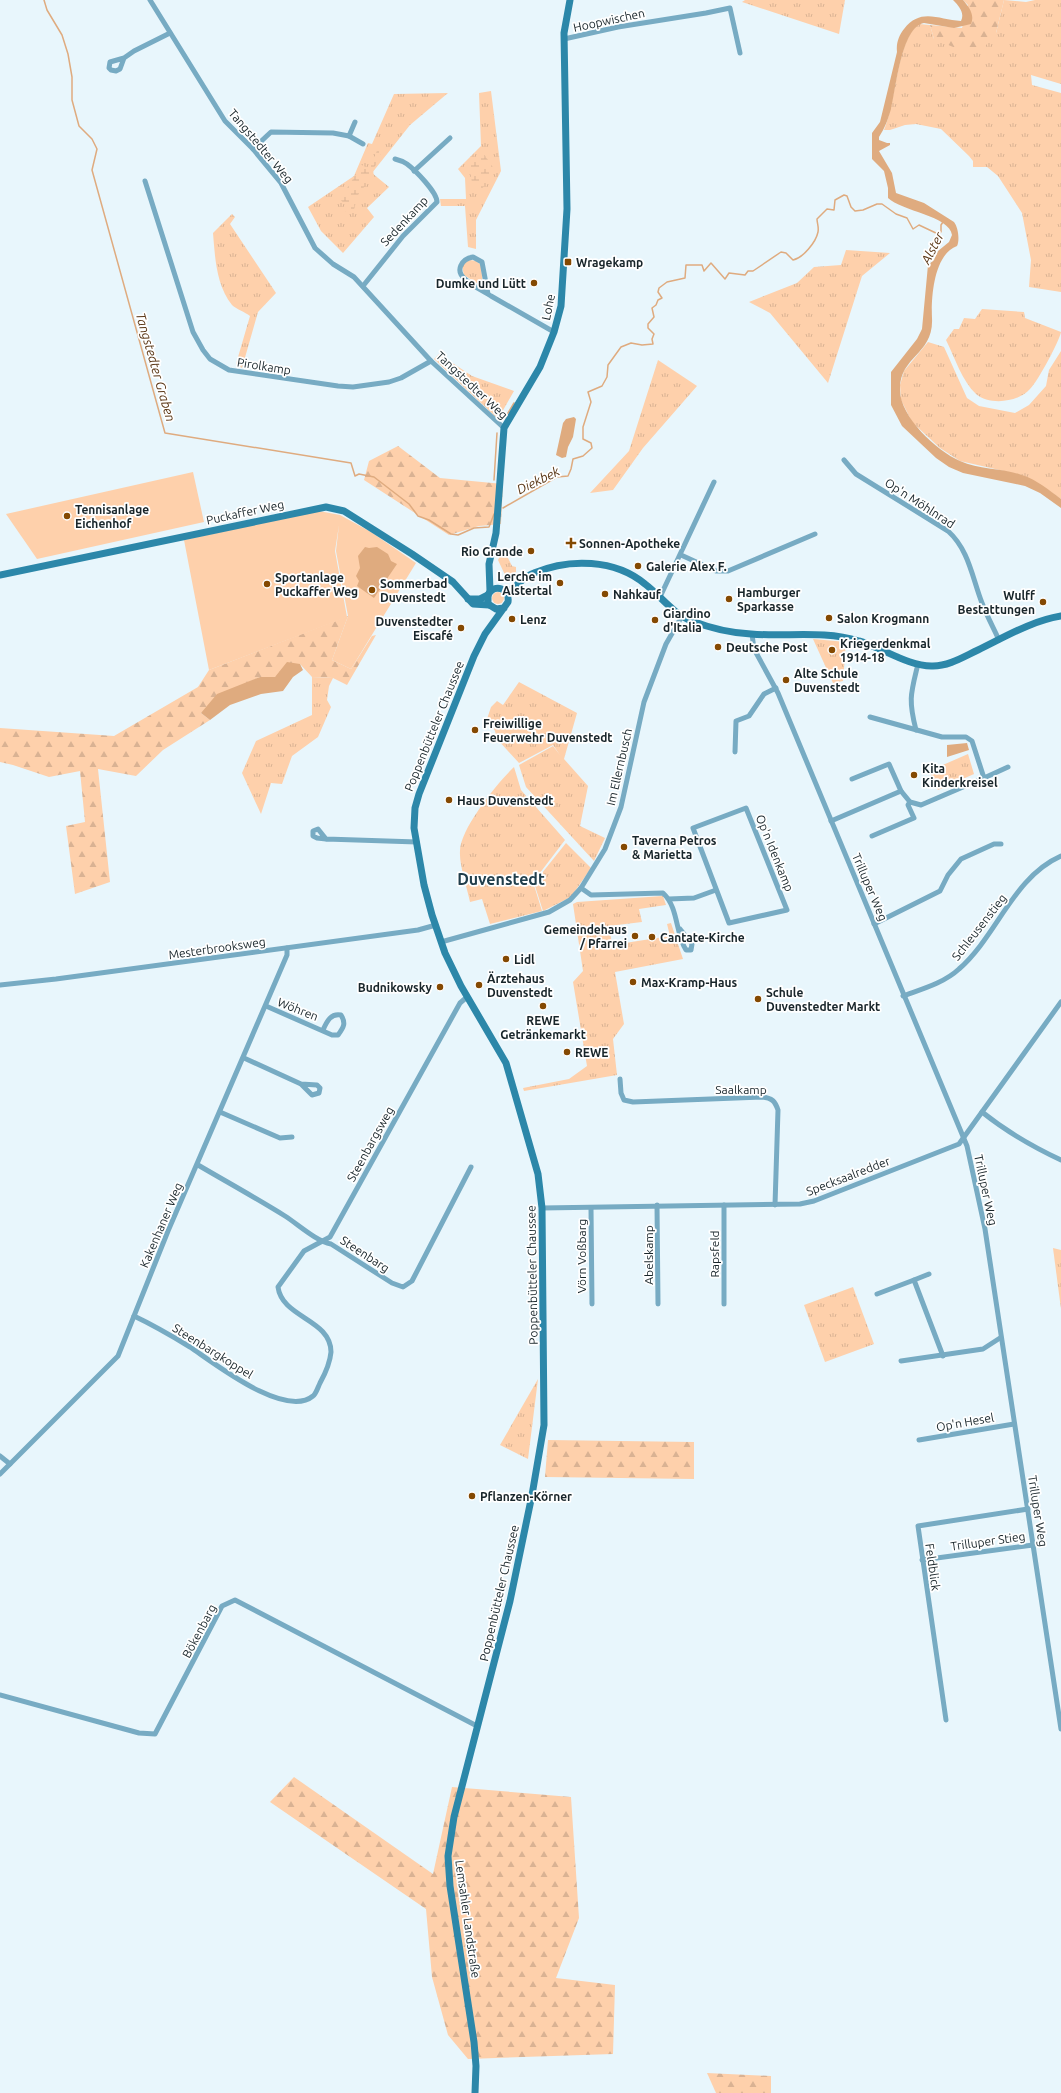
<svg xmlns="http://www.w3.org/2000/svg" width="1061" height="2093" font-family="Ubuntu,sans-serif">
<defs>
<pattern id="grass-tufts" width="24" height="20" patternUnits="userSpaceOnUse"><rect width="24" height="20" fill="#fed0ab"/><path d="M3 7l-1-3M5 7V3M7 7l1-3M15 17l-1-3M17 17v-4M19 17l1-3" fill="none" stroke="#d9b293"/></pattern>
<pattern id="forest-firs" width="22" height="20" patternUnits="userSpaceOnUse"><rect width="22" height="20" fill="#fed0ab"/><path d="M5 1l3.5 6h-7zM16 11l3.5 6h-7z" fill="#d9b293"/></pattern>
<pattern id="wetland-marsh" width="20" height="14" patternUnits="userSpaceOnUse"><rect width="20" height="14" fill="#fed0ab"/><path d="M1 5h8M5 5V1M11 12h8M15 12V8" fill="none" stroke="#d9b293"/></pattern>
</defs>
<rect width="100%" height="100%" fill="#e8f6fc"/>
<g fill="url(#grass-tufts)">
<path d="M745,0h100l-6,34 -97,-32z"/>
<path d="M1004,0l22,2 9,-2h26v84l-30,-9 1,10 29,8v199l-32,-5 2,-27 -9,-47 -24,-37 -11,-9h-14v-6l-4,-5 -28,-27 -25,-5 -11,1 -15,5h-6c12,-26 13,-92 35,-106l11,1 4,14 62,-6z"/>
<path d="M491,91l10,80 -25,49v29l-8,-2 -3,-41h-24l-1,-7h26l-1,-21 -7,-9 23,-23 -2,-53z"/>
<path d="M448,93l-38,32 -38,48 17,14 -22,21 7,9 -31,36 -22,-22 -13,-24 46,-31 14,-33 4,1 22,-50z"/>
<path d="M232,214l3,3 -5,7 46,69 -18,19 -16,56 -6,-4 14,-48c-5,-4 -14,-7 -18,-11 -16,-20 -17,-48 -19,-72z"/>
<path d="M846,250l44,3 -28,23 -34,107 -58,-70 -21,-11 48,-19 17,-16 27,-2z"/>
<path d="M470,260l6,1 5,4 2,22 -19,-12 -2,-9 4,-5z"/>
<path d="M982,309l42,3 1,6 36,14c-2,10 -23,49 -31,57 -11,13 -40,17 -54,5 -14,-13 -21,-36 -30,-54l8,-11h5l5,-11 11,1z"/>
<path d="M928,342l16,5 23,51 12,8 36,7 14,-8 17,-19 3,-16 12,-19v148l-22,-15 -18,-9 -61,-14 -20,-13 -28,-26 -11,-22 -1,-15 4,-14z"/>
<path d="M439,354l33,22 42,15 -16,28 -64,-60z"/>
<path d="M658,360l39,26 -54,62 -30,42 -23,3 39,-42z"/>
<path d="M508,550l3,2 -5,2 6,12 4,1v5l-7,5 -4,-2 -7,-15 4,-8z"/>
<path d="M813,639l33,3 -3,39 -10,2z"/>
<path d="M312,677l21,1 -4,8 -2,14 4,7 -13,30 -26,19 -10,28 -11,-1 -10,31 -19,-41 14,-32 56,-26z"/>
<path d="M519,682l58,31 -13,46 24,27 -8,40 25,12 -11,23 -68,-74 -7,-22 34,-19 7,9 -7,-10 -34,18 -21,-23 -7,-20 -4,-1 4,-12 6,-6 6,4z"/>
<path d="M968,754l6,20 -36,16 -9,-19z"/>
<path d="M514,767l7,23 44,50 -32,42 9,29 -52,13 -8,-25 -12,3c-3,-15 -11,-37 -10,-51 0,-22 38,-69 54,-84z"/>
<path d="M566,843l25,25 -20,29 -28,14 -9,-28z"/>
<path d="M663,896l3,9 -27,4 3,13 -33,4 -2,3 3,2 2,14 58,-9 -3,-12 4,-1 12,36 -68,13 9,52 -11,15 4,36 -93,16 -1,-3 46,-9 18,-13 -14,-84 10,-11 -10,-67 4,-2z"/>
<path d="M1053,1248l8,2v59z"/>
<path d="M853,1287l21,57 -49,18 -21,-57z"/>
<path d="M538,1379l-10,80 -28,-14z"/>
</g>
<g fill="url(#forest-firs)">
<path d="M963,0h41l-8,33 -15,18 -23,-2 -24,-10 -4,-14 32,3 6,-23z"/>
<path d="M398,446l42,32 63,6 -2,40 -22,2 -30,9 -85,-55 5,-19z"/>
<path d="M348,616l-16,44 19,9 21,-33 4,-1 -29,50 -14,-7 -21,-1 -12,-13 -25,13h-15l-15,7 -44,29 9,7 -47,30 -27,26 -38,-7 12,113 -35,12 -9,-68 19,-4 -5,-51 -31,6 -36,-12 -13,-3v-34l114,8 84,-49 11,-17z"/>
<path d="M548,1440l146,2v37l-149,-2z"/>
<path d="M294,1777l139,97 19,-87 119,10 8,121 -23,60 59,7 -2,69 -145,5 -20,-24 -16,-58 -6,-68 -156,-107z"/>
<path d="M707,2073l64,3v17h-55z"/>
</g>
<g fill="url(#wetland-marsh)">
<path d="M379,146c5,8 -1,16 -6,23l1,9h-3l-13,17 -5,18h-5l-4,-3 2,-4 -6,-7 22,-34 5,3 3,-1z"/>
<path d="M482,151l12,18 -13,22 -8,-3 -4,-22z"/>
</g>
<g fill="#fed0ab">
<path d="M193,472l11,50 -167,37 -31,-45z"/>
<path d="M319,511l21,4 31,17 45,31 -65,106 -19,-9 16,-44 -12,-65 3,-26 -4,26 12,66 -138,53 -25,-130z"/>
<circle cx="498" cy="598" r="6"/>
</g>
<g fill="#dfab7f">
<path d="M953,0h10c6,7 12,15 8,24l-17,4 -30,-5c-23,4 -28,67 -33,86 -3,10 -6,19 -12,28v3l8,3h3v2l-11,6 13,22 4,20 28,10 30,19c4,5 6,18 3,24 -23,8 -26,51 -25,72 2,37 -33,38 -32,72 0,27 37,61 60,71 20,9 43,7 62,14 15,5 27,15 39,24v9l-21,-15 -15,-7 -62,-13 -14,-6 -13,-9 -34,-32 -11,-21v-33l26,-33 5,-10 6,-64 6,-5 4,-9 11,-9 3,-7c-2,-19 -51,-24 -64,-37v-10l-4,-17 -12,-12v-26l8,-11 17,-70c-1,-9 2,-17 7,-23 17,-22 35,-9 57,-8 4,-8 -2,-15 -8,-21z"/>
<path d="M574,417l2,2 -3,18 -5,10 -2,10 -4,1 -6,-3 7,-32 3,-4z"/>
<path d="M365,547l4,1 8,-1 11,7 3,7 6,3 -23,34 -17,-12 2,-5 -3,-5 4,-8 -2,-12z"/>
<path d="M287,662l13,2 3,6 -10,7 -10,14 -22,3 -31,11 -20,15 -9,-7 16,-19 43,-17h15z"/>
<path d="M967,743l2,7 -22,7v-12z"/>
</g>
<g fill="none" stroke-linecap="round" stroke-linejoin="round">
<g stroke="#dfab7f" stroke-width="1.5">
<path d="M44,0l3,10 15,25 6,19 4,23v23l7,26 13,13 5,10 -5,21 73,263 186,30 4,13 4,-2 15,3 35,27 9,12 11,4 22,14 7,1 16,-7 15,-1 5,-13"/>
<path d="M505,418l9,-15"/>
<path d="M494,480l3,-47"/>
<path d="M503,508l54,-31 11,-1 3,-7 2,-10 10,-3 9,-8 -1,-5 -8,-4v-12l8,-25 -3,-10 14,-6 5,-9 1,-12 13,-18 10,-4 11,2 11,-1 -1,-5 2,-5 -6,-6v-4l6,-7 -2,-9 4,-3 2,-5 4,-2 -4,-6 1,-4 8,-6 18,-4 1,-13h16l2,6 7,-8 14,16 4,-6 16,2 3,-4h5l28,-19 5,1 7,7c10,-2 23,-18 25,-28 1,-5 -1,-9 -1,-13l10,-10 7,1 1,-10 9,-5 3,1 4,11 4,4 8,-1 14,-6h5l14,10 11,4 6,11 6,-4 19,9 3,-2v-7l2,-3"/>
</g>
<g stroke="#77abc3" stroke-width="5">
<path d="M150,0l75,121 28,28 28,34 34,65 18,16 21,13 77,84 73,67"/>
<path d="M564,39l54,-12 88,-14 24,-5 10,45"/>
<path d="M124,58l-4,11 -4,2 -5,-1 -2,-2 1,-6 14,-4 10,-7 36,-18"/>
<path d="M349,136l14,8"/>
<path d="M253,149l18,-17 62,1 16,3 6,-14"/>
<path d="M414,171l36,-33"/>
<path d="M145,181l48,151 10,18 7,9 19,11 109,16 15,1 36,-5 12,-4 30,-17"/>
<path d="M363,286l40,-50 34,-34c0,-10 -22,-32 -30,-38 -3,-2 -8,-4 -12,-5"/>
<path d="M488,294l-6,-32 -9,-5c-12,2 -18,14 -8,22 7,7 18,12 26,17 21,12 42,24 63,36"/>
<path d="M844,460l12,14 92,57c21,19 24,46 34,72 5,13 11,24 17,37"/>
<path d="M681,555l35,16h12l87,-37"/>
<path d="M660,597l54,-115"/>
<path d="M752,634l2,15 24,44 189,453 18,83 76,500"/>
<path d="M870,717l72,20h24l6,4 12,37 24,-11"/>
<path d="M916,730c-8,-31 -5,-37 2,-66"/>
<path d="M735,752l1,-31 13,-5 15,-22 12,-6"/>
<path d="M852,779l37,-15 12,27 9,11 11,3 63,-27"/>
<path d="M746,808l41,102 -58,13 -36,-95z"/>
<path d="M831,821l70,-30"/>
<path d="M872,836l42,-18 -6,-13 2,-3"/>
<path d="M326,839l-8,-10 -5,2v5l4,2 9,1 91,3"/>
<path d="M581,888l10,7 72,-2c16,15 12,40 23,57h5l1,-6 -12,-15"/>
<path d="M669,899l25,-1 22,-8"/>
<path d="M874,924l66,-33 8,-16 13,-16 33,-15h7"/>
<path d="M441,942l108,-30 21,-12 11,-12 24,-39 16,-42 23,-105 22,-58 16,-28"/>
<path d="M0,985l56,-6 362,-49 18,-5"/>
<path d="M903,996c19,-7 41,-13 56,-27 38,-33 54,-92 102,-113"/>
<path d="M266,1006l66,29h6c6,-8 8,-12 3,-20 -10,-2 -14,6 -18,15"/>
<path d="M244,1058l57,26 11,11 7,-2 1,-5 -3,-3 -16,-1"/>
<path d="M620,1079l1,14 3,7 9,2 129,-5c10,1 13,4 16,13l-3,95"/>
<path d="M220,1112l60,26 12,-1"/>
<path d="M982,1112c25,20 51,35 79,48"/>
<path d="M198,1165c29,17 58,33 87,51 14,9 31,25 46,28l61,39 11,4 9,-6 59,-114"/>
<path d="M657,1205l1,99"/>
<path d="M724,1205v99"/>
<path d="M542,1208l258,-4 14,-3 145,-57 102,-142"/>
<path d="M591,1208l1,96"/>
<path d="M914,1280l15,-6"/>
<path d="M877,1294l37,-14 29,76"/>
<path d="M134,1316c19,9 38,20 56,31 24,16 95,72 123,49 3,-2 5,-9 7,-13 5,-9 10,-20 11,-31 0,-33 -49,-34 -53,-65l26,-36 26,-14 130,-234 7,-6"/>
<path d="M901,1361l82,-12 17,-11"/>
<path d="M919,1440l95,-16"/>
<path d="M0,1456l10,8"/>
<path d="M0,1474l118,-118 50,-125 119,-276v-7"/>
<path d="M922,1560l111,-15"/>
<path d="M0,1695l139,38 16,1 67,-128 13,-6 242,126"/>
<path d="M946,1720l-28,-194 110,-17"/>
</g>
<g stroke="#2c87a9" stroke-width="7">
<path d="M0,575l326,-68 18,4 68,43 41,28 20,22 16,1"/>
<path d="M490,591l-1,-27 7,-31 8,-105 36,-61 14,-35 7,-26 6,-97 -3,-176 6,-33"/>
<path d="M507,593c9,-6 16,-16 27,-20 35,-15 81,-14 111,11 16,12 28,30 47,37 18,7 40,12 59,13 36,3 72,-4 108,7 22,6 50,26 74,25 16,0 30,-9 45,-16 27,-13 53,-29 83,-34"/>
<path d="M468,599h12l8,-4"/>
<path d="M475,2093l1,-27 -2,-24 -24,-156 -2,-30 6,-39 56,-216 22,-106 12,-70 -2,-217 -4,-34 -32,-111 -45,-77 -16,-33 -13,-38 -8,-30 -10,-57 1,-20 4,-14 55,-138 11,-22 23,-32c2,-14 -14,-19 -20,-7v9l8,5 8,-1"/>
</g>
</g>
<g fill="#844902" stroke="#fff" stroke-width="1.5">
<rect x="564" y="258" width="8" height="8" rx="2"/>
<circle cx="534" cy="283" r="4"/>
<circle cx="67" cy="516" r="4"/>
<path d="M569 537h4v4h4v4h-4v4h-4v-4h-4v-4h4z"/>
<circle cx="531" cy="551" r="4"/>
<circle cx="638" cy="566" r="4"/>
<circle cx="560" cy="583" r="4"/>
<circle cx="267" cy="584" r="4"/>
<circle cx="372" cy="590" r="4"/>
<circle cx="605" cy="594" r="4"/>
<circle cx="729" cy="599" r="4"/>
<circle cx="1043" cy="602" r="4"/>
<circle cx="829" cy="618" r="4"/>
<circle cx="512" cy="619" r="4"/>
<circle cx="655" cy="620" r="4"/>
<circle cx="461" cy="628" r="4"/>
<circle cx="718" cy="647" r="4"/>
<circle cx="832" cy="650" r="4"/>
<circle cx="786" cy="680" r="4"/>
<circle cx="475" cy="730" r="4"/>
<circle cx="914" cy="775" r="4"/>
<circle cx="449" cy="800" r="4"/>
<circle cx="624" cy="847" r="4"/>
<circle cx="635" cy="936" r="4"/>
<circle cx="652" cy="937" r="4"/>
<circle cx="506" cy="959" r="4"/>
<circle cx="633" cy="982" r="4"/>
<circle cx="479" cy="985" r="4"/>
<circle cx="440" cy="987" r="4"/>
<circle cx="758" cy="999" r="4"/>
<circle cx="543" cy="1006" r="4"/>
<circle cx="567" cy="1052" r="4"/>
<circle cx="472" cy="1496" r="4"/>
</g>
<g text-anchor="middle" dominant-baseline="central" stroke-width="3.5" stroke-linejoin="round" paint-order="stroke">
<g font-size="12" fill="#18252a" stroke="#fff">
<text transform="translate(609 20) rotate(-12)">Hoopwischen</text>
<text transform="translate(261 146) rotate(50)">Tangstedter Weg</text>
<text transform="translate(404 221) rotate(-47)">Sedenkamp</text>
<text transform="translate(548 307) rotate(-78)">Lohe</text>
<text transform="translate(264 366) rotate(9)">Pirolkamp</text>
<text transform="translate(472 385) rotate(43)">Tangstedter Weg</text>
<text transform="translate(920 503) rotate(33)">Op'n Möhlnrad</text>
<text transform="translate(245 512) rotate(-12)">Puckaffer Weg</text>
<text transform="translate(434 726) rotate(-68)">Poppenbütteler Chaussee</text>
<text transform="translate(619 767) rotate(-77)">Im Ellernbusch</text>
<text transform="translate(775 853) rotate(68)">Op'n Idenkamp</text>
<text transform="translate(870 887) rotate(67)">Trilluper Weg</text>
<text transform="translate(979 927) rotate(-52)">Schleusenstieg</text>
<text transform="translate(217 948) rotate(-8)">Mesterbrooksweg</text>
<text transform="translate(298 1009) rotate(22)">Wöhren</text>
<text x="741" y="1089">Saalkamp</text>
<text transform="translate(370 1144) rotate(-61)">Steenbargsweg</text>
<text transform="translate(848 1176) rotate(-21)">Specksaalredder</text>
<text transform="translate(986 1190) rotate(78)">Trilluper Weg</text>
<text transform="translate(161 1225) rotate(-67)">Kakenhaner Weg</text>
<text transform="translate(365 1254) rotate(33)">Steenbarg</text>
<text transform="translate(714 1254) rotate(-90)">Rapsfeld</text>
<text transform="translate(648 1255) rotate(-90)">Abelskamp</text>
<text transform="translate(581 1256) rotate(-90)">Vörn Voßbarg</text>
<text transform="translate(532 1275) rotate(-91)">Poppenbütteler Chaussee</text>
<text transform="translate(213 1351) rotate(32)">Steenbargkoppel</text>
<text transform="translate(965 1422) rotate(-10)">Op'n Hesel</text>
<text transform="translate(1038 1511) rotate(81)">Trilluper Weg</text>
<text transform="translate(988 1541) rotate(-8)">Trilluper Stieg</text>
<text transform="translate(933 1567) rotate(82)">Feldblick</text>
<text transform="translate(499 1593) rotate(-77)">Poppenbütteler Chaussee</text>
<text transform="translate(199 1631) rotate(-62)">Bökenbarg</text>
<text transform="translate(468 1919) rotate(82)">Lemsahler Landstraße</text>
</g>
<g font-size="12" font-weight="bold" fill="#18252a" stroke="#fff" text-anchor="start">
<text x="576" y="262">Wragekamp</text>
<text x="526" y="283" text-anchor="end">Dumke und Lütt</text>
<text x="75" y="509">Tennisanlage<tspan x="75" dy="14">Eichenhof</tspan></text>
<text x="579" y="543">Sonnen-Apotheke</text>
<text x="523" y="551" text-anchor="end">Rio Grande</text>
<text x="646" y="566">Galerie Alex F.</text>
<text x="552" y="576" text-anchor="end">Lerche im<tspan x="552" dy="14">Alstertal</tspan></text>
<text x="275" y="577">Sportanlage<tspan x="275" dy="14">Puckaffer Weg</tspan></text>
<text x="380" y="583">Sommerbad<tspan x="380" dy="14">Duvenstedt</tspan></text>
<text x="737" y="592">Hamburger<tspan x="737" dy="14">Sparkasse</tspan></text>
<text x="613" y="594">Nahkauf</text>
<text x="1035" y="595" text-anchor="end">Wulff<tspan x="1035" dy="14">Bestattungen</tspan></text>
<text x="663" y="613">Giardino<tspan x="663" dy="14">d'Italia</tspan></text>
<text x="837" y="618">Salon Krogmann</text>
<text x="520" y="619">Lenz</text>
<text x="453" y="621" text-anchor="end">Duvenstedter<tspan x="453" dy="14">Eiscafé</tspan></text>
<text x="840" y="643">Kriegerdenkmal<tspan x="840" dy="14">1914-18</tspan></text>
<text x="726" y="647">Deutsche Post</text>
<text x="794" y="673">Alte Schule<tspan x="794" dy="14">Duvenstedt</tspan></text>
<text x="483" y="723">Freiwillige<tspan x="483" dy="14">Feuerwehr Duvenstedt</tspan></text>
<text x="922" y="768">Kita<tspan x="922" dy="14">Kinderkreisel</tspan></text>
<text x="457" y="800">Haus Duvenstedt</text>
<text x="632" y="840">Taverna Petros<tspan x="632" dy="14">&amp; Marietta</tspan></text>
<text x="627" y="929" text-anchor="end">Gemeindehaus<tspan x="627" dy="14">/ Pfarrei</tspan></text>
<text x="660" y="937">Cantate-Kirche</text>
<text x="514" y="959">Lidl</text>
<text x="487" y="978">Ärztehaus<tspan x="487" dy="14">Duvenstedt</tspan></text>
<text x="641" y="982">Max-Kramp-Haus</text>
<text x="432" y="987" text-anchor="end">Budnikowsky</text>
<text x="766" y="992">Schule<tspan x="766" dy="14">Duvenstedter Markt</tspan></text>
<text x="543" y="1020" text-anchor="middle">REWE<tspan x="543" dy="14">Getränkemarkt</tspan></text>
<text x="575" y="1052">REWE</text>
<text x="480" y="1496">Pflanzen-Körner</text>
</g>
<g font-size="13" font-style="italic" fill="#593615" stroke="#fff">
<text transform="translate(932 248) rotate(-63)">Alster</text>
<text transform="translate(156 367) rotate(74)">Tangstedter Graben</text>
<text transform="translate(538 480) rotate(-26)">Diekbek</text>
</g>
<g font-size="16" font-weight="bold" fill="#213e4b" stroke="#fff">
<text x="501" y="879">Duvenstedt</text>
</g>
</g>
</svg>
